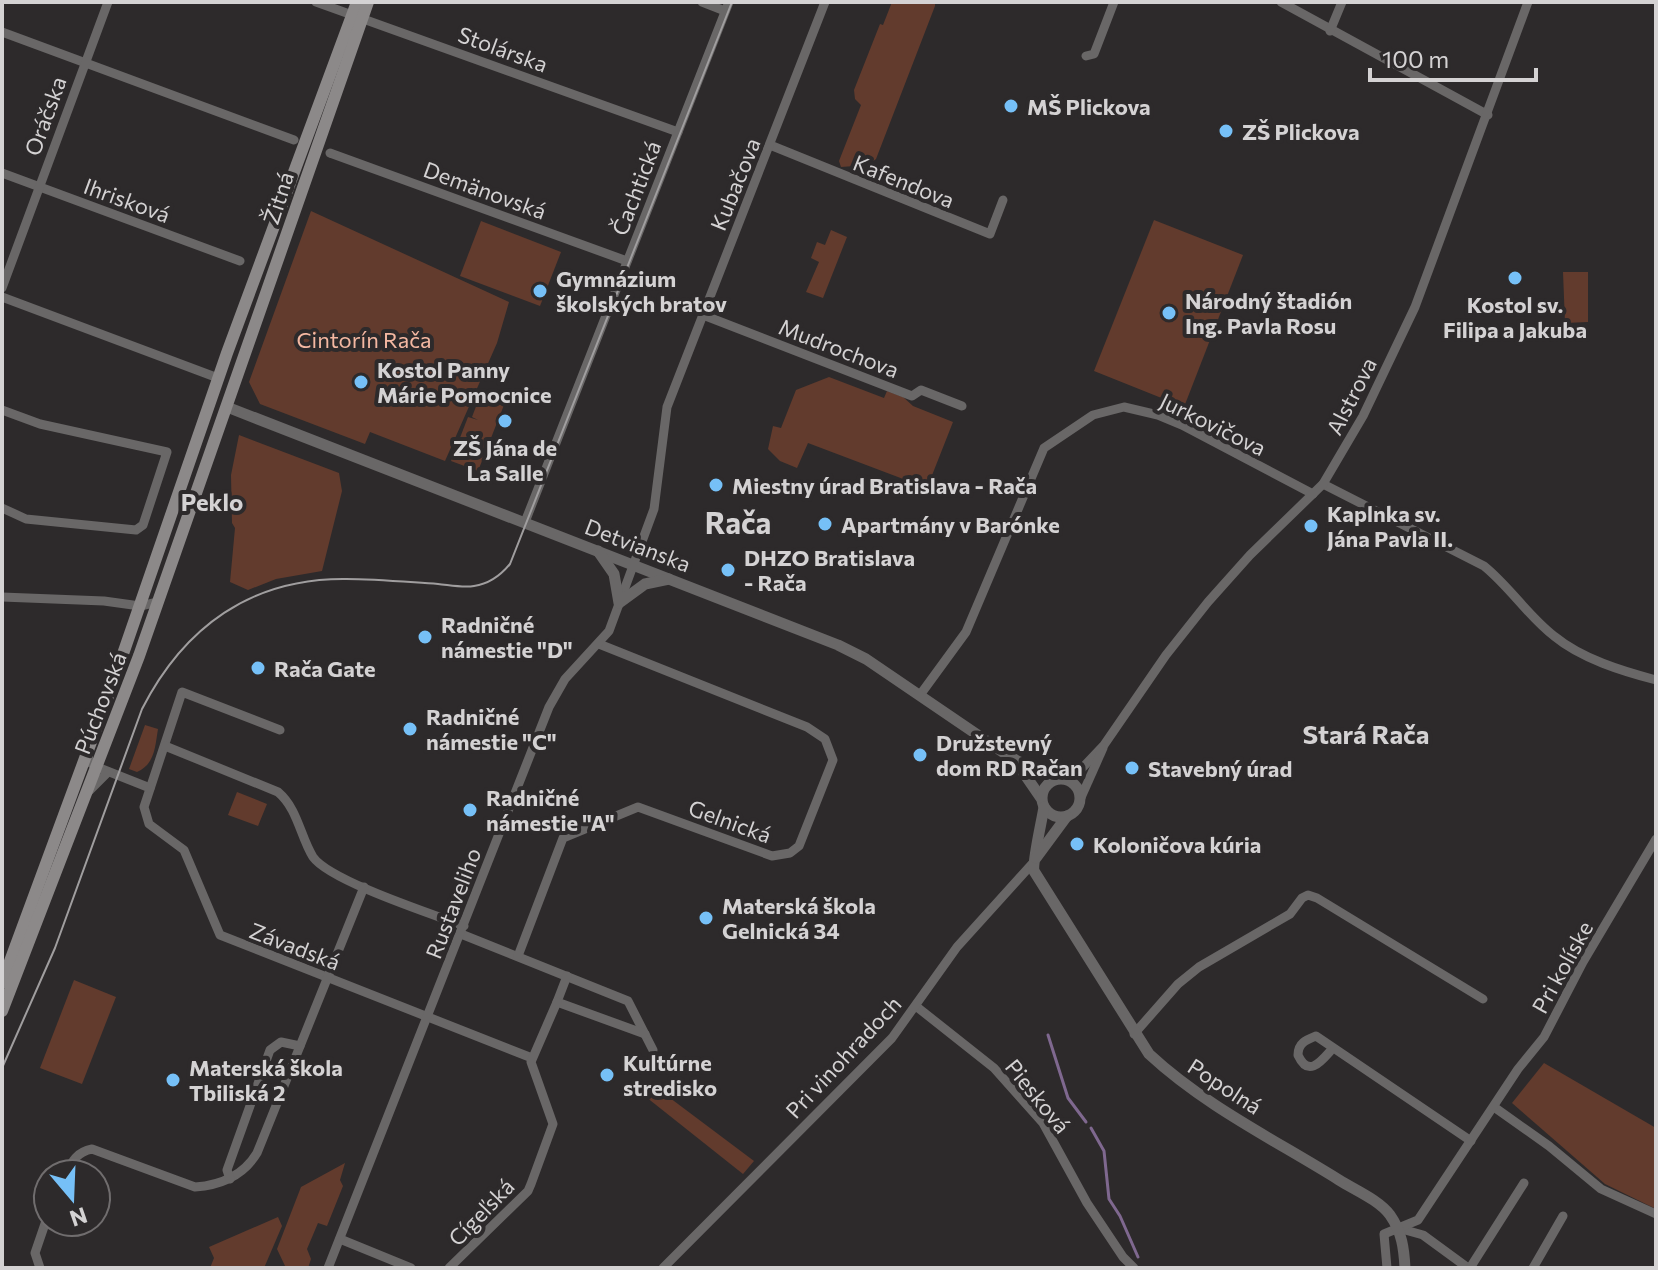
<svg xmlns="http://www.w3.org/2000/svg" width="1658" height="1270" font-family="Commissioner,sans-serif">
<rect width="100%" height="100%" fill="#2d2a2b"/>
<g fill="#623b2d">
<path d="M892,2h43v4l-59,153 -8,6 -27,2 -2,-6 22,-56 -6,-6 -1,-9 26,-66 3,1z"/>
<path d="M311,211l198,91 -12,41 -52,118 -75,-29 -5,12 -105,-40 -11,-22z"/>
<path d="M1154,220l89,35 -59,152 -90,-36z"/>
<path d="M481,221l80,31 -21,54 -80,-30z"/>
<path d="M831,230l16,7 -24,61 -17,-6 13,-30 -8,-4 6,-16 8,3z"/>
<path d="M1563,272h25v50l-23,1z"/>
<path d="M829,377l55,21 3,-7 16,6 10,9 40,16 -26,66 -119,-45 -11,25 -17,-7 -12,-12 5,-23 8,2 15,-38z"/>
<path d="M480,396l24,9 -26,66 -27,-10 17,-44 10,3 -6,-3z"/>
<path d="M239,435l100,38 3,18 -20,80 -46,8 -28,11 -18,-8 5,-54 -3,-5 -1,-48z"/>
<path d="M145,725l13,4c-3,18 -3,35 -21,43l-8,-3z"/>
<path d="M237,792l30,12 -9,22 -30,-11z"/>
<path d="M74,980l42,17 -34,87 -42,-16z"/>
<path d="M1544,1063l112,65v81l-51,-25 -93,-81z"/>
<path d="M650,1083l104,78 -11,13 -102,-81z"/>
<path d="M345,1163l-5,17 3,6 -16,40 -9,-3 -11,26 4,10 -3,9h-22l-9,-19 24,-62z"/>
<path d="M278,1217l4,9 -18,42h-54l4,-10 -5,-11z"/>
</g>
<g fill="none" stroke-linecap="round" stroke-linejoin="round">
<g stroke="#7f688f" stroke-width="3">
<path d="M1048,1035l20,63 18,24"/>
<path d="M1091,1128l13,23 5,48 11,17 18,41"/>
</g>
<g stroke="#696767" stroke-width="9">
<path d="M316,2l362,130"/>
<path d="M702,2l23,9"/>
<path d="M1281,2l207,113"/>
<path d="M1330,31l12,-29"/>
<path d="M2,32l292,108"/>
<path d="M1086,56l8,-2 20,-52"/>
<path d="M770,145l220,89 13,-34"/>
<path d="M330,153l297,108"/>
<path d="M2,173l238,88"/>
<path d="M2,288l106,-286"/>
<path d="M2,297l216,81"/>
<path d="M703,315l209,81 9,-6 41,16"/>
<path d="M2,410l38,14 127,28 -24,73 -7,5 -110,-11 -24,-11"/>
<path d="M1323,484l161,82c26,21 44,50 70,70 28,23 68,35 102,44"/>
<path d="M525,522l204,-520"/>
<path d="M2,597l102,4 36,5 18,-4"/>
<path d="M920,695l46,-63 78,-184 49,-33 31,-8 34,8 24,10 131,69"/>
<path d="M280,730l-98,-38 -38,115 5,17 35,26 36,85 312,123"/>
<path d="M165,746l113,46c20,17 22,44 35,65 17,24 119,57 151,69"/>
<path d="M88,752l1,10 8,5 53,21"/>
<path d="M1070,781l34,-36 62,-90 42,-53 42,-47 73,-71 40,-68 52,-109 113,-305"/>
<path d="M88,792l20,-20"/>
<path d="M1079,802l24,-54"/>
<path d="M461,934l167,67 25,49"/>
<path d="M518,956l45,-118 75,-31 134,49 18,-3 9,-7 34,-86 -8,-21 -18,-12 -208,-83"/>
<path d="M567,976l-10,26 88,32"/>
<path d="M917,1007l77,61 49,55 44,80 36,54 11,11"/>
<path d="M1134,1034l44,-50 21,-17 91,-53 12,-16 6,-3 9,3 166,101"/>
<path d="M1333,1048c-11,12 -24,31 -35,7 0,-12 8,-15 18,-19l155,105"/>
<path d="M1494,1107l55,39 52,43 55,25"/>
<path d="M66,1174c6,-13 11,-22 26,-25l103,38c26,-2 48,-11 62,-34l107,-266"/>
<path d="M230,1179l-3,-9 43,-120 11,-8 19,4"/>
<path d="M1398,1228l25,7 45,33"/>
<path d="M340,1239l71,29"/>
<path d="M40,1268l-5,-15 13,-38"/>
<path d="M328,1268l221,-561 16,-28 44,-48 45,-122 13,-102 158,-405"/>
<path d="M449,1268l79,-77 3,-7 22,-60 -22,-62 26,-60"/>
<path d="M663,1268l229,-230 65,-91 75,-83"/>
<path d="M1387,1268l-3,-34 34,-14 100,-151 26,-32 39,-75 73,-123"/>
<path d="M1470,1268l54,-85"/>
<path d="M1533,1268l30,-52"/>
</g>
<g stroke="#696767" stroke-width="11">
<path d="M227,407l611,238 28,14 147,100 43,20"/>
<path d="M598,551l16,23 5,29 26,-19 24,-5"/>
<path d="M1014,759l27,39"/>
<circle cx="1061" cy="798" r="19"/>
<path d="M1044,807c-2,13 -12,56 -10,64l115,183c56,52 126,86 190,126 16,10 40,20 51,35 12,17 14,34 15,53"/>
<path d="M1036,858l31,-42"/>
</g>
<g stroke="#8c8989" stroke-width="12">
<path d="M2,983l113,-306 112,-324 130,-351"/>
<path d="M2,1011l137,-355 229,-654"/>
</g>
<path stroke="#a09e9f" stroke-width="2" d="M2,1068l53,-120 87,-239c42,-82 109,-131 204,-130 30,0 61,3 92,5 11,1 25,4 36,2 15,-2 27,-11 36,-22l222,-562"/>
</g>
<g fill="#76c0f7" stroke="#2d2a2b" stroke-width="3">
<circle cx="1011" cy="106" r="8"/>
<circle cx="1226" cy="131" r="8"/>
<circle cx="1515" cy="278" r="8"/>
<circle cx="540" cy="291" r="8"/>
<circle cx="1169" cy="313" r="8"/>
<circle cx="361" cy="382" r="8"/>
<circle cx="505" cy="421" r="8"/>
<circle cx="716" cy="485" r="8"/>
<circle cx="825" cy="524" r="8"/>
<circle cx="1311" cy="526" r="8"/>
<circle cx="728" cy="570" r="8"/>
<circle cx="425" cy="637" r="8"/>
<circle cx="258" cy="668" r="8"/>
<circle cx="410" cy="729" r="8"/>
<circle cx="920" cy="755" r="8"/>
<circle cx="1132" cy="768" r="8"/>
<circle cx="470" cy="810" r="8"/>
<circle cx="1077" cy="844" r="8"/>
<circle cx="706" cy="918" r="8"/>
<circle cx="607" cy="1075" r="8"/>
<circle cx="173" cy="1080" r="8"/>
</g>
<g text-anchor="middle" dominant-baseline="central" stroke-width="8" stroke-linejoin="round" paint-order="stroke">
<g font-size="22" fill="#d4d2d3" stroke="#2d2a2b">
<text transform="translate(503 49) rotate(20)">Stolárska</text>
<text transform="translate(45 116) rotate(-70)">Oráčska</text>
<text transform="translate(904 181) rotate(22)">Kafendova</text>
<text transform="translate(735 184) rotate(-68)">Kubačova</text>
<text transform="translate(636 188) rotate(-69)">Čachtická</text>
<text transform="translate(485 190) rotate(20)">Demänovská</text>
<text transform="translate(278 198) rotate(-72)">Žitná</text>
<text transform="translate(127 200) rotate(20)">Ihrisková</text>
<text transform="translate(839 348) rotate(21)">Mudrochova</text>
<text transform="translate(1351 396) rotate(-63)">Alstrova</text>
<text transform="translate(1213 424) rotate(26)">Jurkovičova</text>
<text transform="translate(638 545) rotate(21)">Detvianska</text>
<text transform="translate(100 703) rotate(-69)">Púchovská</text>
<text transform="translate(730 821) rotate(20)">Gelnická</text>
<text transform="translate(453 903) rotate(-69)">Rustaveliho</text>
<text transform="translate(295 946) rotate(21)">Závadská</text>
<text transform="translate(1562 967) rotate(-61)">Pri kolíske</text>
<text transform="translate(843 1057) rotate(-47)">Pri vinohradoch</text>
<text transform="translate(1225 1086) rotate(33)">Popolná</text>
<text transform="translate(1038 1096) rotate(51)">Piesková</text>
<text transform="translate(481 1212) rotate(-46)">Cígeľská</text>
</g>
<g font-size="22" font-weight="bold" fill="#d4d2d3" stroke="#2d2a2b" text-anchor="start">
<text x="1027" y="106">MŠ Plickova</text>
<text x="1242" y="131">ZŠ Plickova</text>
<text x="556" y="278">Gymnázium<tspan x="556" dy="25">školských bratov</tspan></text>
<text x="1185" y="300">Národný štadión<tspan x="1185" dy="25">Ing. Pavla Rosu</tspan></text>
<text x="1515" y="304" text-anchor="middle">Kostol sv.<tspan x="1515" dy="25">Filipa a Jakuba</tspan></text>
<text x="377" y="369">Kostol Panny<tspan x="377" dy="25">Márie Pomocnice</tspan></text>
<text x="505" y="447" text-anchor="middle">ZŠ Jána de<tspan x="505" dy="25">La Salle</tspan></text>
<text x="732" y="485">Miestny úrad Bratislava - Rača</text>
<text x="1327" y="513">Kaplnka sv.<tspan x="1327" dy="25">Jána Pavla II.</tspan></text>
<text x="841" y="524">Apartmány v Barónke</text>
<text x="744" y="557">DHZO Bratislava<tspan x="744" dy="25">- Rača</tspan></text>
<text x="441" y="624">Radničné<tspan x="441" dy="25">námestie "D"</tspan></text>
<text x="274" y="668">Rača Gate</text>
<text x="426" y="716">Radničné<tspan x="426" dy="25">námestie "C"</tspan></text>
<text x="936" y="742">Družstevný<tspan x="936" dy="25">dom RD Račan</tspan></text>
<text x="1148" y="768">Stavebný úrad</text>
<text x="486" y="797">Radničné<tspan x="486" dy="25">námestie "A"</tspan></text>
<text x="1093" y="844">Koloničova kúria</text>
<text x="722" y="905">Materská škola<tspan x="722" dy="25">Gelnická 34</tspan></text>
<text x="623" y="1062">Kultúrne<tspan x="623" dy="25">stredisko</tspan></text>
<text x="189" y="1067">Materská škola<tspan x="189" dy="25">Tbiliská 2</tspan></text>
</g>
<g font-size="22" fill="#f4b8a2" stroke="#2d2a2b">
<text x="364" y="339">Cintorín Rača</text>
</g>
<g font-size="24" font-weight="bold" fill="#d4d2d3" stroke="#2d2a2b">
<text x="212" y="501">Peklo</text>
</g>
<g font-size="26" font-weight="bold" fill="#d4d2d3" stroke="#2d2a2b">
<text x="1366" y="733">Stará Rača</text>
</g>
<g font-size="30" font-weight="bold" fill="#d4d2d3" stroke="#2d2a2b">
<text x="738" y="521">Rača</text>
</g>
</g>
<rect width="1658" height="1270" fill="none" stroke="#d4d2d3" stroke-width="8"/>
<g transform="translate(72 1198) rotate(161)"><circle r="38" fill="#2d2a2b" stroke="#706d6e" stroke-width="2"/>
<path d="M0-6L14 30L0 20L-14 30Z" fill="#76c0f7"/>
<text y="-12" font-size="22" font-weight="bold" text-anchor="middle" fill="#d4d2d3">N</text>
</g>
<path d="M1370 68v12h166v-12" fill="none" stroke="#d4d2d3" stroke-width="4"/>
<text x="1382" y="68" font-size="24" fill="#d4d2d3" stroke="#2d2a2b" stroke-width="6" paint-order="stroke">100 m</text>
</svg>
